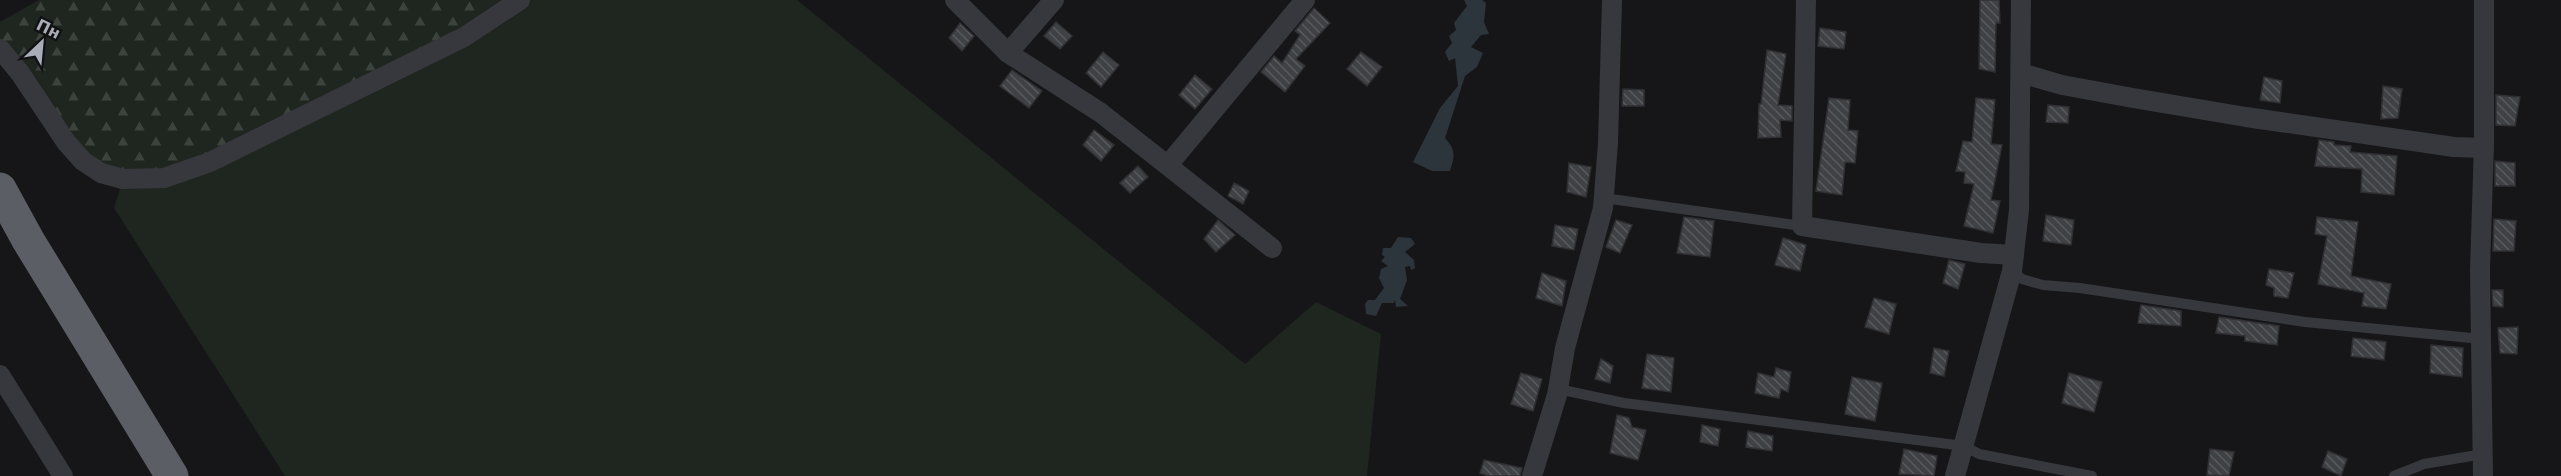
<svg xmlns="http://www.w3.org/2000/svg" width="2561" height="476" font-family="'DejaVu Sans',sans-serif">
<defs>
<pattern id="forest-firs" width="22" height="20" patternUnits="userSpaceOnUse" patternTransform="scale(1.5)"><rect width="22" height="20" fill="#1e261f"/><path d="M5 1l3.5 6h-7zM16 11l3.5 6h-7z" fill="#3c433d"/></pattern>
<pattern id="building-back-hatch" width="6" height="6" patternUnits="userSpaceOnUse" patternTransform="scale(1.5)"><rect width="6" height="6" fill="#404145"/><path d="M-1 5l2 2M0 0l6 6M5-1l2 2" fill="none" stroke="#595a5e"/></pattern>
</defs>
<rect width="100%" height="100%" fill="#161618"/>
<path fill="url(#forest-firs)" d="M39,0h481l-356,178 -63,-5 -101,-124v-27z"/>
<path fill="#1e261f" d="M520,0h277l448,364 71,-62 65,32 -14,142h-1082l-171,-268 9,-29 41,-1z"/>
<g fill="#2c353c">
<path d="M1464,0h18l4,3 -2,19 5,12 -8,1 -10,12 12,6 -6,14 -12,9 -20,62c11,12 10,18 5,33h-18l-19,-9 27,-54 18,-22 -3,-28 -6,3 -4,-9 7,-9 -3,-7 7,-6 -2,-7 13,-17z"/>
<path d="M1398,237l13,1 4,6 -10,8 9,8 1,8 -4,2 -1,-4 -5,1 2,13 -7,19 8,7 -12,1 -1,-7 -1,3h-12l-6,13 -10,-2 -1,-10 3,-4h7l9,-12 -5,-10 2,-9 7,-3 -7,-5 4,-4 -3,-2 1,-7h8z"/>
</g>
<g fill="url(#building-back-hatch)" stroke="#303034" stroke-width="1.5">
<path d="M1980,0h19l1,23h-4l-1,49 -16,-3z"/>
<path d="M1314,8l16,15 -34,36 9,7 -20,26 -24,-20 13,-16 8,7 18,-28 -5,-4z"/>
<path d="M1056,22l16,14 -12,13 -16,-13z"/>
<path d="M960,23l14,13 -12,15 -13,-13z"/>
<path d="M1820,28l26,4 -2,17 -26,-3z"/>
<path d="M1767,50l19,4 -8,51 14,1v15l-12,-1 1,17 -23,1 1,-34h2z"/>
<path d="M1103,52l16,13 -18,22 -15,-14z"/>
<path d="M1361,52l21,15 -15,19 -20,-17z"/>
<path d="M1012,70l30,21 -13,17 -29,-22z"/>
<path d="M1195,75l17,14 -17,20 -16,-14z"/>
<path d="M2264,77l18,4 -2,22 -20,-3z"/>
<path d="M2383,86l19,3 -4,29 -17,1z"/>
<path d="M1623,89l21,1v16h-22z"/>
<path d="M2496,95l24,2 -5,29 -19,-1z"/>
<path d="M1829,98l21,2 -2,30 10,1 -3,32 -10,-1 -3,33 -26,-4z"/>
<path d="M1976,98l19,2 -4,44 11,1 -11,55 9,1 -7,32 -29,-7 10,-42 -10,-1 1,-11 -9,-1 7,-30 9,1z"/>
<path d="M2048,105l21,2 -1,16 -22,-1z"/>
<path d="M1094,130l20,15 -13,16 -18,-16z"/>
<path d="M2319,140l15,2v3l17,1 -1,6 47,4 -3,39 -33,-3 1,-23 -47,-3z"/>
<path d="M2495,161l20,2v23h-20z"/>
<path d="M1569,163l22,4 -5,30 -19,-5z"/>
<path d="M1138,166l10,11 -18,16 -10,-10z"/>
<path d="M1234,183l15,8 -6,13 -15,-8z"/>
<path d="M2046,215l28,5 -3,25 -28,-4z"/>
<path d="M1684,217l30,4 -4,36 -33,-4z"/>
<path d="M2317,217l41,5 -7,54 40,8 -5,25 -24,-3 2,-13 -46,-9 9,-48 -12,-2z"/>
<path d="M2494,219l22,2 -2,30h-21z"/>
<path d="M1218,220l17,15 -19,17 -12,-13z"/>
<path d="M1616,220l16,5 -12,28 -14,-6z"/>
<path d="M1555,225l23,4 -4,21 -22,-4z"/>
<path d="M1783,238l23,7 -6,26 -25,-6z"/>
<path d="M1949,260l16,4 -7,25 -15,-6z"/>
<path d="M2269,269l25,4 -6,25 -14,-2v-8l-8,-3z"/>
<path d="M1542,273l24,8 -4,25 -26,-8z"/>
<path d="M2492,290h11v17l-10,-1z"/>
<path d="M1874,298l22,6 -7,30 -24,-7z"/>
<path d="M2141,305l40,6v15l-43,-3z"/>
<path d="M2219,317l60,9 -2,19 -32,-4v-5l-29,-3z"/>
<path d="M2518,327l-1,27 -17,-1 -2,-25z"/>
<path d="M2353,338l33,4 -2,18 -33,-4z"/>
<path d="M2431,345l32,3 -1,29 -32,-4z"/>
<path d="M1934,348l15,3 -5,25 -14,-3z"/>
<path d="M1647,354l27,4 -3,34 -29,-4z"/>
<path d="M1601,359l12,7 -3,17 -15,-4z"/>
<path d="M1776,368l15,4 -3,20 -7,-3 -2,9 -24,-5 3,-20 16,4z"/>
<path d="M1521,373l21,6 -9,32 -22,-7z"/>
<path d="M2069,373l33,9 -8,30 -32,-9z"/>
<path d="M1852,377l30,6 -7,38 -30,-7z"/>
<path d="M1617,415l12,3 3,9 14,3 -8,30 -28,-7z"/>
<path d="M1702,425l18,4 -2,17 -18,-4z"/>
<path d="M1748,431l25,5 -1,15 -26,-4z"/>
<path d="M1904,449l33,7 -3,20 -35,-2z"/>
<path d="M2210,449l24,3 -5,24 -22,-1z"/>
<path d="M2328,451l19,8 -6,17 -19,-9z"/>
<path d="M1484,460l38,8 -2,8h-32l-8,-3z"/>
</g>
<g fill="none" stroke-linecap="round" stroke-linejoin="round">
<g stroke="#37383d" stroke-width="10">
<path d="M1604,198l198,28"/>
<path d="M2012,271l10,8 21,6 37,3 225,34 177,17"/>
<path d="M1558,389l66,14 340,43 15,8 113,22"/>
<path d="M2394,476l30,-12 59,-10"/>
</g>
<g stroke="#37383d" stroke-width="20">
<path d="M955,0l53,53 93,60 171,135"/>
<path d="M1806,0l-4,226 179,27 33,2"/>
<path d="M0,49l20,24 46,69 17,19 18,12 22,6 41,-1 46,-16 254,-125 56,-37"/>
<path d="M1008,53l46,-53"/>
<path d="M2021,73l41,12 71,13 113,19 208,30 30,1"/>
<path d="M1168,165l137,-165"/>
<path d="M0,375l63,101"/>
<path d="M1532,476l25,-81 8,-47 38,-140 5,-65 4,-143"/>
<path d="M1955,476l57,-205 7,-61 2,-210"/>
<path d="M2483,476l-3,-206 4,-127v-143"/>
</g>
<path stroke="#5b5e65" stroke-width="33" d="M0,189l28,51 144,236"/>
</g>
<g transform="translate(42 42) rotate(26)" stroke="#111113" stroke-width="4.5" paint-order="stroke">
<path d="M0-4.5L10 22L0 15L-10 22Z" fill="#a8adb8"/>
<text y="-9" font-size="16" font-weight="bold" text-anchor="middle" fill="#a8adb8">Пн</text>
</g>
</svg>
